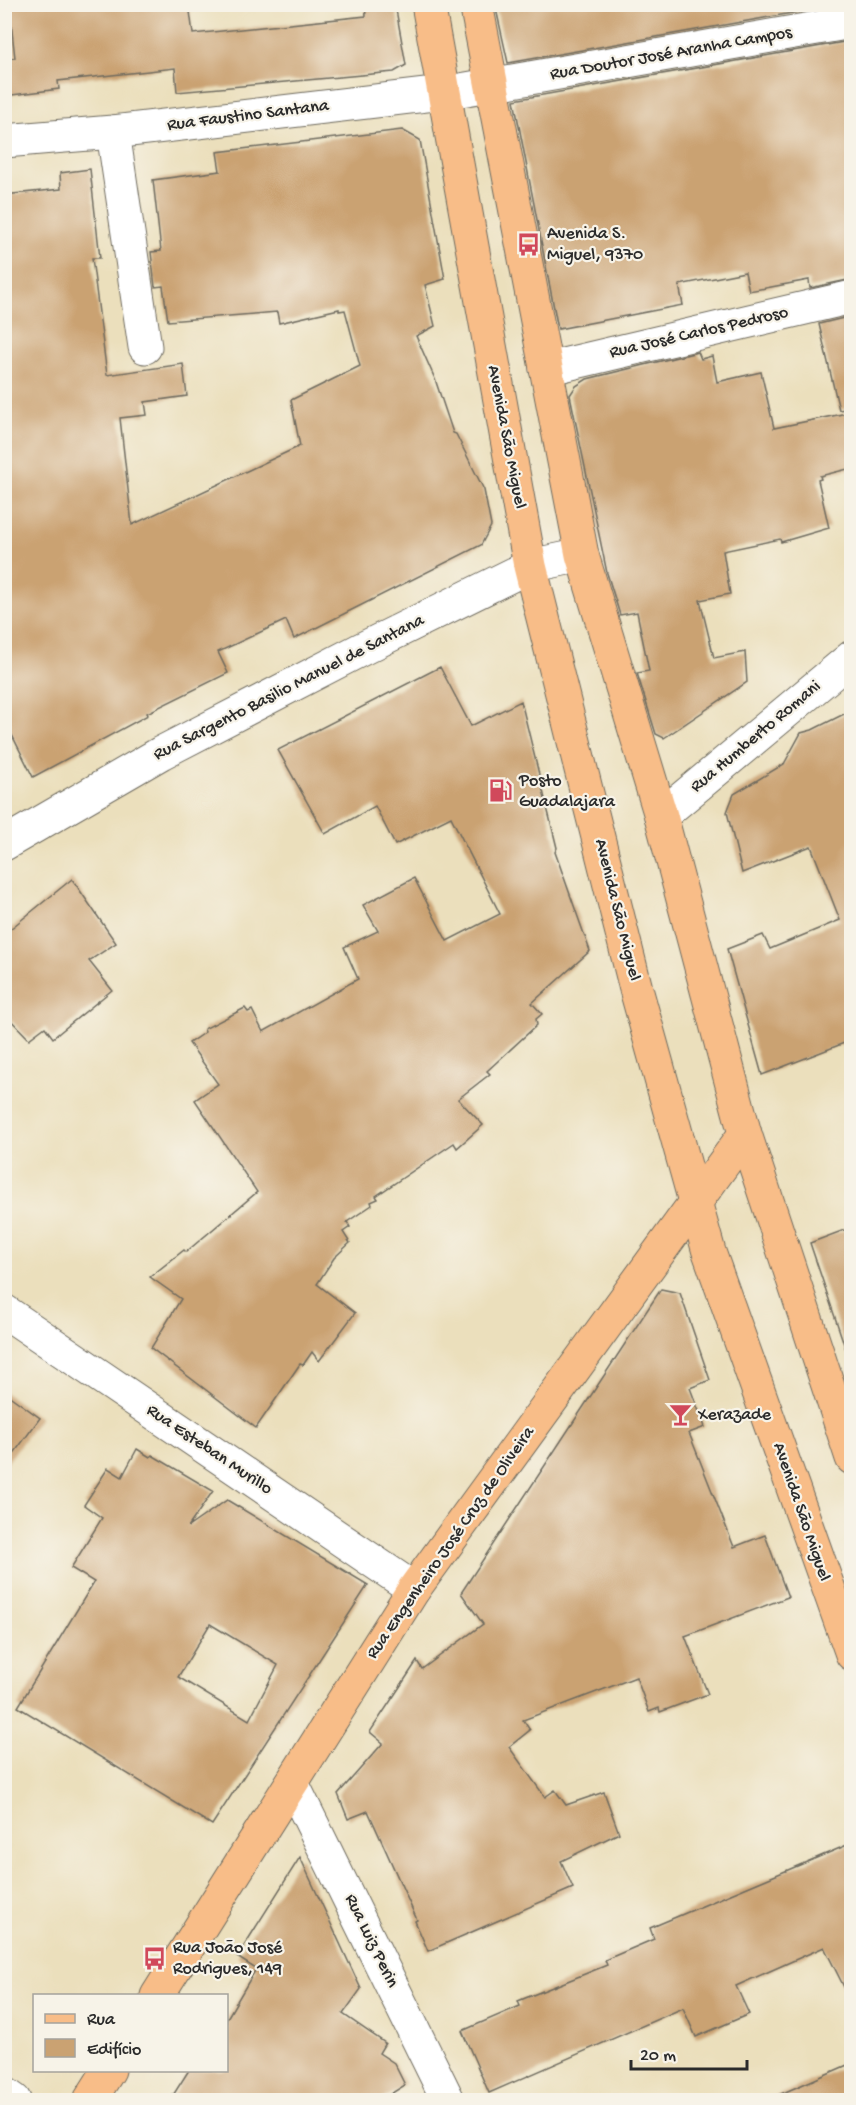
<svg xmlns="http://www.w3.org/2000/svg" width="856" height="2105" font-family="'Gochi Hand',sans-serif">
<rect width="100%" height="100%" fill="#f7f3e8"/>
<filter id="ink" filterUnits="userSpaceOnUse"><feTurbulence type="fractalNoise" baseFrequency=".0167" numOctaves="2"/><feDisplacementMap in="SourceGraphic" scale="12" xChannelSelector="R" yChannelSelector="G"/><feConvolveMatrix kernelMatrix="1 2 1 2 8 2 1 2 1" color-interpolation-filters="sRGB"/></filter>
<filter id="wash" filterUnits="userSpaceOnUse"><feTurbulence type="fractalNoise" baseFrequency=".008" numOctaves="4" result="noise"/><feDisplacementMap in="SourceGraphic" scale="24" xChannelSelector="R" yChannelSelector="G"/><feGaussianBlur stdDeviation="1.35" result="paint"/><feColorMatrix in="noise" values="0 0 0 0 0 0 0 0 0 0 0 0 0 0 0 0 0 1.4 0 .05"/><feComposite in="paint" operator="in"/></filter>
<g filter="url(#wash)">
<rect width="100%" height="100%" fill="#ebdfbc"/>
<g id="blocks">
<g fill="#caa272" fill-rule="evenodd">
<path d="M9,4h180l4,30 173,-18 -1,-12h30l11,61 -12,7 -217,20 -2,-24 -117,13 1,8 -55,7v-37l11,-1z"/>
<path d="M495,4h348l-335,59z"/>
<path d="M850,41l2,238 -42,9 -1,-8 -60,11 -4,-19 -66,13 4,20 -125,24 -44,-229z"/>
<path d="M402,130l18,10 25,139 -20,6 10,41 -19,10 19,43 18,54 3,1 28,56 7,36 -10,19 -187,94 -8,-19 -68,32 10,21 -81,40 1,2 -115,62 -29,-58v-524l57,-6 -1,-16 30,-4 10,89h-8l15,117 76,-11 4,32 -42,6 2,13 -27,3 12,107 168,-79 -9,-46 69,-34 -15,-56 -6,1v-2l-60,14 -2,-11 -109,9 -5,-35 -8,1 -4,-35 10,-1 -8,-71 67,-9 -3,-19z"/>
<path d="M852,316v92l-13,2 -20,-86z"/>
<path d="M698,352l3,7 11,-3 5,26 44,-10 13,56 78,-16v56l-32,8 1,3 -3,1 11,48 -48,14 -1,-3 -57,12 7,43 -30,6 14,58 31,-6 2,30 -83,56 -8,-4 -19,-61 12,-2 -12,-59 -17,3 -13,-42 -37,-178 6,-9 11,-7z"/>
<path d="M440,667l31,59 50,-25 36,147 -2,4 35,99 -58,52 10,11 -6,5 1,6 -50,46 3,3 -32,25 25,26 -26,23 -3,-5 -78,53 2,3 -7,3 1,3 -25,17 3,5 -7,5 7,11 -16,15 -17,26 38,29 -36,48 -7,-9 -9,13 -3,-1 -44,64 -105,-80 30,-49 -31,-22 34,-27 2,2 71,-60 -62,-92 23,-16 -29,-41 16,-11 -1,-3 41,-21 3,4 4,-2 11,22 95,-53 -14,-32 34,-16 -15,-26 51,-27 33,63 53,-27 -49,-97 -56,28 -20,-39 -50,28 -47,-84z"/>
<path d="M852,710v330l-90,35 -35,-126 36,-14 7,14 70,-29 -29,-74 -69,27 -15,-61 7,-18 50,-30 17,-31 11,-3z"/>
<path d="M72,879l44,64 -27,18 23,29 -59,48 -8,-11 -16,12 -25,-26v-79z"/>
<path d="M852,1227v122l-6,1 -36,-107z"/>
<path d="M661,1289l19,4 30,87 -20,8 15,39 -16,6 45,114 31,-12 23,62 -103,39 23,58 -48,18 -1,-4 -10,4 -13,-35 -113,43 7,10 -21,17 36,50 10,-7 11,15 38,-13 15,41 -58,28 12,27 -145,63 -13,-30 2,-1 -49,-109 -20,8 -10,-25 45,-51 -13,-11 47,-71 5,8 61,-45 -22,-31z"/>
<path d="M4,1392l36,26 -36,49z"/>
<path d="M137,1449l13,8 2,-2 61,36 -25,36 39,-27 141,85 -156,240 -194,-118 76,-125 -23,-14 31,-50 -18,-13 24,-37 14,9zM210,1624l68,41 -29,55 -71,-43z"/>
<path d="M852,1843v160l-28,-56 -88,39 13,28 -53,23 -13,-29 -194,85 -27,-62 58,-25 -2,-5 89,-36 -2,-5 49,-21 -4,-11z"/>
<path d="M300,1857l61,132 -18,25 42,29 -6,10 15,10 11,22 -24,15h-211l19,-30h37v-50l30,-51 -19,-12z"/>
<path d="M852,2063v37h-85z"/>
</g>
</g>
</g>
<g filter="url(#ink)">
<use href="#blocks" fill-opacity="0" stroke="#6e6a5e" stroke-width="1.5"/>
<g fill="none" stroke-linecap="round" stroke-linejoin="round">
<defs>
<g id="minor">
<path d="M113,132l32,215"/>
<path d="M4,141l109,-9 330,-39 409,-71"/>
<path d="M546,369l306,-72"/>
<path d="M661,816l191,-159"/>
<path d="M4,844l157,-91 199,-103 170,-84 52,-11"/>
<path d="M4,1311l410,278"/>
<path d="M292,1783l156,317"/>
<path d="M4,2093l10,7"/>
</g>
<g id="primary">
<path d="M428,4l102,562 106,423 73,263 143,402"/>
<path d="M476,4l106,551 79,261 84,318 107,324"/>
<path d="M157,1996l257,-407 331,-455"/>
<path d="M90,2100l19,-30"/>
</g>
</defs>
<use href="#minor" stroke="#6e6a5e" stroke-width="35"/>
<use href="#primary" stroke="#6e6a5e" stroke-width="35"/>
<use href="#minor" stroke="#fff" stroke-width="33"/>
<use href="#primary" stroke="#f8bd88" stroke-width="33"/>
</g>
</g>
<defs>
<symbol id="bus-bare" viewBox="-9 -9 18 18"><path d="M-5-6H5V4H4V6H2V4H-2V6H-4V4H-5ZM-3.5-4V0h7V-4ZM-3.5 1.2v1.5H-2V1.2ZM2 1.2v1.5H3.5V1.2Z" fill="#d1495b" stroke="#f7f3e8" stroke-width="2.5" paint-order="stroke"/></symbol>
<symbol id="fuel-bare" viewBox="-9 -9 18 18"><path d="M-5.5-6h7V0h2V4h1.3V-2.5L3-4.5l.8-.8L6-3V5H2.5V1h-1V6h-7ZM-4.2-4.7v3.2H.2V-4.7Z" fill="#d1495b" stroke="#f7f3e8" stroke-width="2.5" paint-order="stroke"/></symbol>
<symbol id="bar-bare" viewBox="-9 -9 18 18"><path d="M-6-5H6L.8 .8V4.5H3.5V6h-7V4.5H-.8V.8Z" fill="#d1495b" stroke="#f7f3e8" stroke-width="2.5" paint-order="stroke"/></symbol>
</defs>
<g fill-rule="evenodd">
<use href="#bus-bare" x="512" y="228" width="33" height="33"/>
<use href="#fuel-bare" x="484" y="774" width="33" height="33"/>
<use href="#bar-bare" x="664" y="1398" width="33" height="33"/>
<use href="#bus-bare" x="138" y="1942" width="33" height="33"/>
</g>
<g text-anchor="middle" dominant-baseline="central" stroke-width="4.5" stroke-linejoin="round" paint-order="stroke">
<g font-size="18" fill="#2b2b2b" stroke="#f7f3e8">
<text transform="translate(671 54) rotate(-10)">Rua Doutor José Aranha Campos</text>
<text transform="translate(248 116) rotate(-7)">Rua Faustino Santana</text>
<text transform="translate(699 333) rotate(-13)">Rua José Carlos Pedroso</text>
<text transform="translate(506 437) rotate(79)">Avenida São Miguel</text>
<text transform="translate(289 688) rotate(-27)">Rua Sargento Basilio Manuel de Santana</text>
<text transform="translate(756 737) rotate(-40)">Rua Humberto Romani</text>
<text transform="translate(617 910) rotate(76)">Avenida São Miguel</text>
<text transform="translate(209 1450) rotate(34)">Rua Esteban Murillo</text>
<text transform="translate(801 1512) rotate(71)">Avenida São Miguel</text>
<text transform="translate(451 1543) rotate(-55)">Rua Engenheiro José Cruz de Oliveira</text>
<text transform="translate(371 1941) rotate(64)">Rua Luiz Perin</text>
</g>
<g font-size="18" fill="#2b2b2b" stroke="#f7f3e8" text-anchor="start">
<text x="547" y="234">Avenida S.<tspan x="547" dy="21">Miguel, 9370</tspan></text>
<text x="519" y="781">Posto<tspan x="519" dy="21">Guadalajara</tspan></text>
<text x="698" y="1415">Xerazade</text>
<text x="173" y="1948">Rua João José<tspan x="173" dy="21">Rodrigues, 149</tspan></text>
</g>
</g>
<rect width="856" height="2105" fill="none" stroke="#f7f3e8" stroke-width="24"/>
<rect x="33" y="1994" width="195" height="78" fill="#f7f3e8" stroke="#a5a39c" stroke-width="1.5"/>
<rect x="45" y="2014" width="30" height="9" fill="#f8bd88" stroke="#a5a39c" stroke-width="1.5"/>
<text x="87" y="2024" font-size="18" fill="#2b2b2b">Rua</text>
<rect x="45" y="2039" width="30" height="18" fill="#caa272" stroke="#a5a39c" stroke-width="1.5"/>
<text x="87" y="2054" font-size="18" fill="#2b2b2b">Edifício</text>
<path d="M631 2060v9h116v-9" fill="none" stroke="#2b2b2b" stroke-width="3"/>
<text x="640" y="2060" font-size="18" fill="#2b2b2b" stroke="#f7f3e8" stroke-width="4.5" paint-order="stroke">20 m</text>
</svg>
